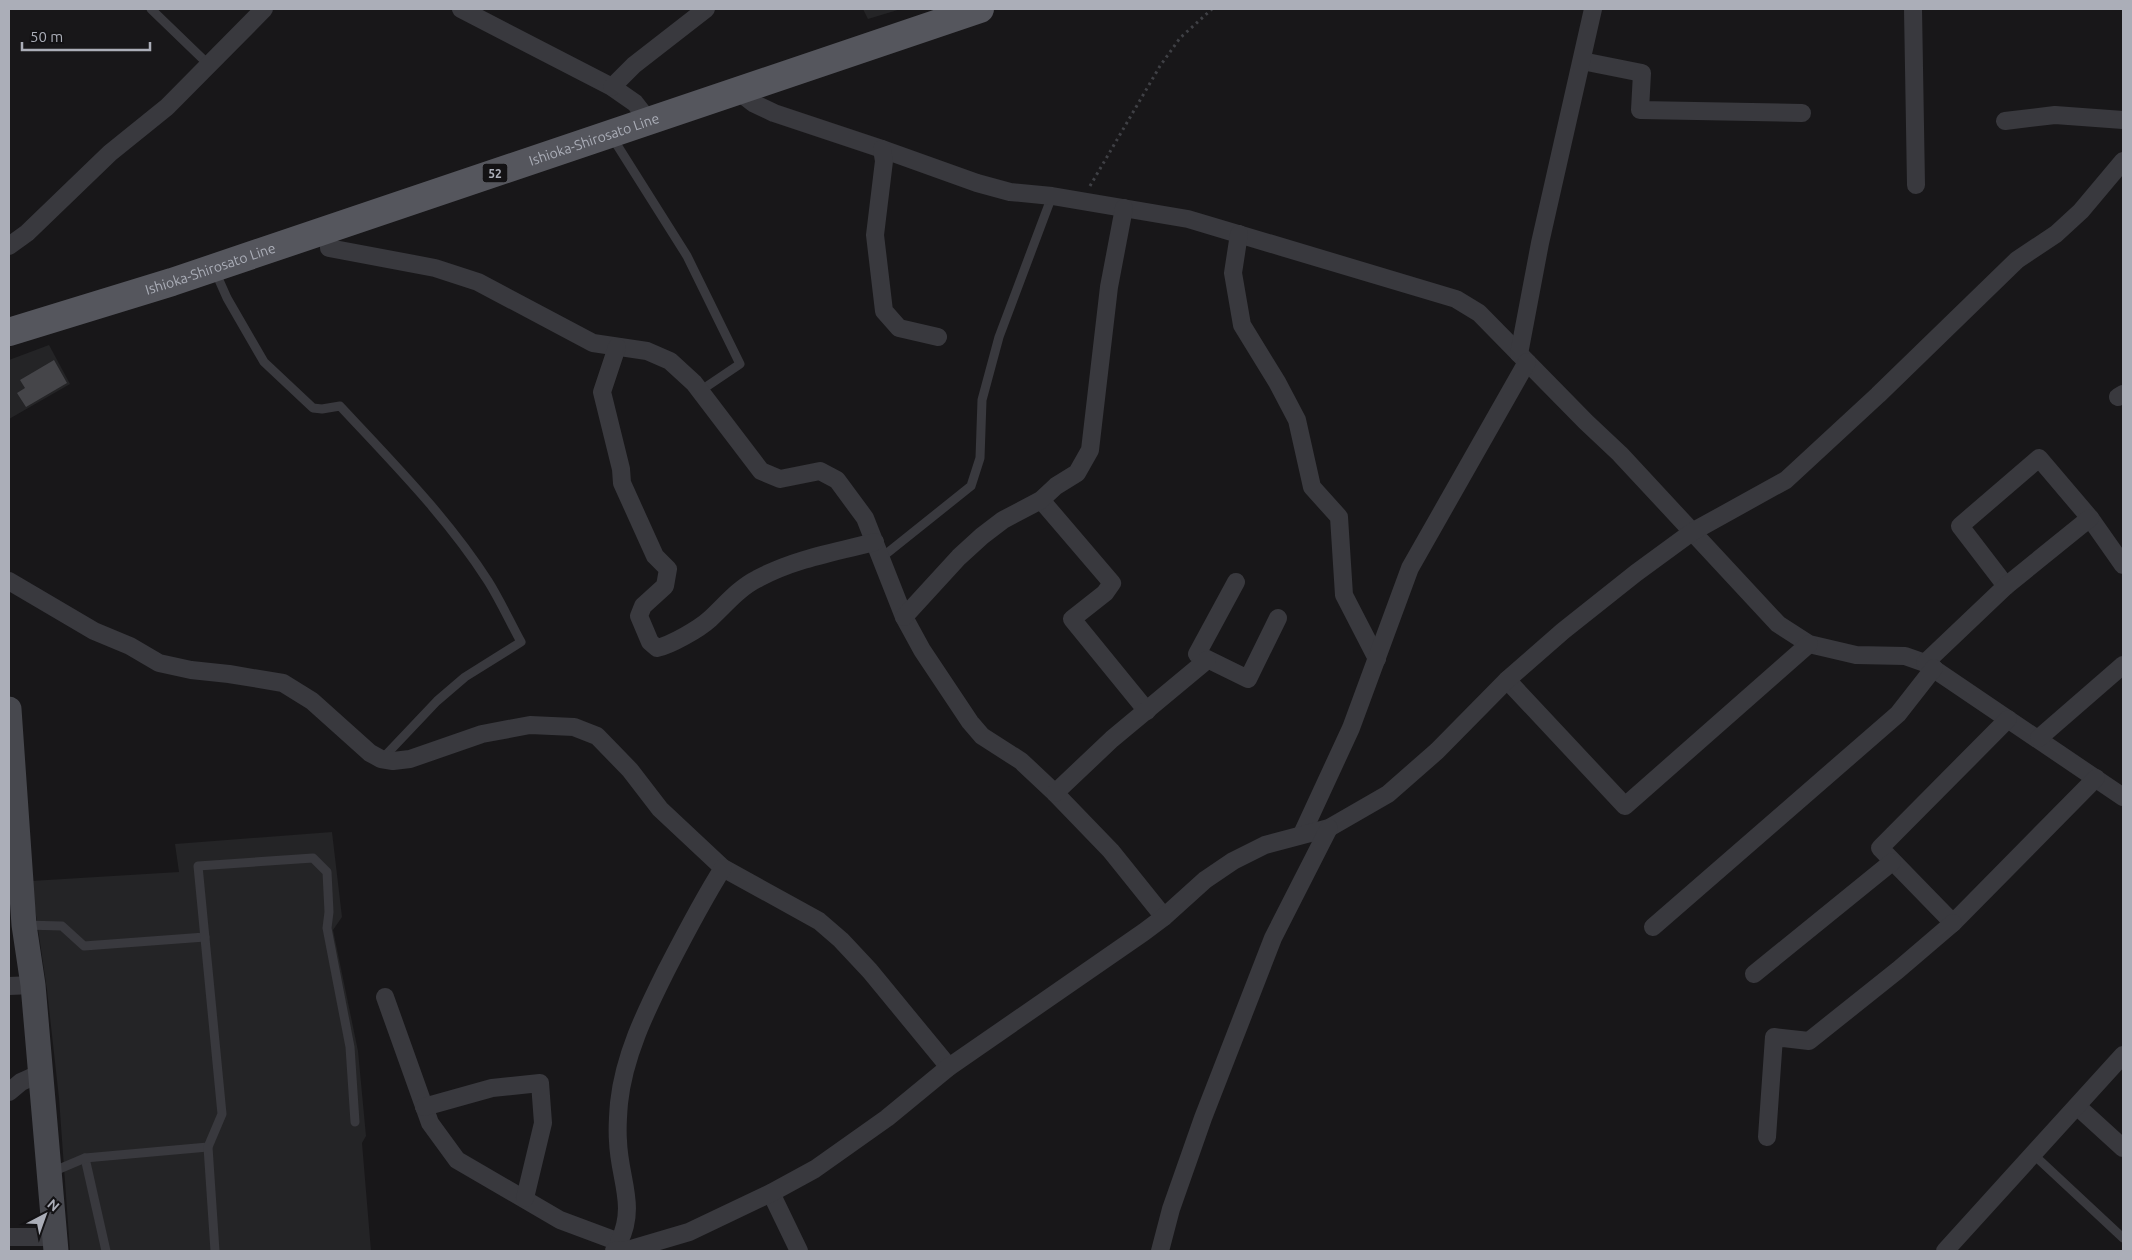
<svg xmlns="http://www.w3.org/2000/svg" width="2132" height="1260" font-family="Ubuntu,sans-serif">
<rect width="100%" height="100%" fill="#181719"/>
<g fill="#242426">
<path d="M863,9h38l-33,10z"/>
<path d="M49,345l21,39 -61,35v-59z"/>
<path d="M332,832l10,85 -9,13 25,121 8,85 -4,7 9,108h-301l-11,-153 -12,-108 -16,-109 148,-9 -4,-28z"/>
</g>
<path fill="#454549" d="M54,360l13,23 -41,24 -9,-14 8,-5 -5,-8z"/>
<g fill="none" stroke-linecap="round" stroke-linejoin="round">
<path stroke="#3f4045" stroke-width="3" stroke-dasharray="2.5 4" stroke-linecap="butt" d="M1090,186l70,-120 20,-28 32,-29"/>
<g stroke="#39393e" stroke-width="9">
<path d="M151,9l58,56"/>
<path d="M612,137l75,119 53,108 -40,27"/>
<path d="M215,271l12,27 37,64 49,46 9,1 18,-3c52,56 107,111 148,175 12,19 22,41 33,61l-56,35 -28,24 -55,58"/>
<path d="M881,558l90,-72 9,-28 2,-58 17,-63 53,-141"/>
<path d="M25,925l37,1 22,20 121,-9"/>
<path d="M2034,1155l89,83"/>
<path d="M85,1158l21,93"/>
<path d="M52,1172l33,-14 123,-11"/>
<path d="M215,1251l-7,-104 14,-33 -24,-248 115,-8 14,14 2,40 -2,16 23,119 5,75"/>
</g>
<g stroke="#39393e" stroke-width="18">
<path d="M461,9l151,78 23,16 14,18"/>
<path d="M1913,9l3,176"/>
<path d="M1582,61l60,12 -2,37 162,3"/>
<path d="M612,87l22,-22 72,-56"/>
<path d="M739,92l14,11 21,10 108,36 95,34 33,9 42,4 136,23 268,80 23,14 107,109 34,32 158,170 31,20 47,11 49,1 20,7 198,134"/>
<path d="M2005,121l50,-6 68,5"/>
<path d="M882,149l2,12 -9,74 9,76 15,17 39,9"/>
<path d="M1239,234l-6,39 9,52 35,57 20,38 15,67 27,30 5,78 33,64"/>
<path d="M9,246l18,-13 83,-80 57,-46 97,-98"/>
<path d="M329,248l106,20 43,14 115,61 54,8 23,10 24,22 67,88 19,8 40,-8 17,9 28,38 39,99 18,33 48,72 12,14 39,25 34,32 56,58 53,66"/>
<path d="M617,347l-15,45 19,77 1,14 33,73 13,13 -3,17 -22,20 -4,10 11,26 7,6c14,-3 42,-19 53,-29 15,-14 29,-31 47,-40 37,-20 78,-27 118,-37"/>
<path d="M1519,354l21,-111 53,-234"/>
<path d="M2118,397l5,-3"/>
<path d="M1041,500l71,83 -7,10 -33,26 75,92"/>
<path d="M9,581l85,50 36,15 29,17 32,7 38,4 54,9 29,18 58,52 11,6 12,2 17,-2 72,-25 48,-9 44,2 23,9 33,34 30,39 63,59 96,53 22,19 29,31 79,96"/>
<path d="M1236,582l-39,72 51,25 30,-61"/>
<path d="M2006,586l-46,-60 79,-68 51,60 33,47"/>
<path d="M904,617l55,-60 23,-21 21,-16 38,-20 15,-14 21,-13 13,-23 19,-163 15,-79"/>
<path d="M1925,663l81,-77 84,-68"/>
<path d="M1507,680l118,126 184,-162"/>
<path d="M2008,719l-128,129 73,75 143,-145"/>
<path d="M2039,738l84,-73"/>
<path d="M1055,793l57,-54 95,-79"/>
<path d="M1302,834l49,-106 59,-160 117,-206"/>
<path d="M1653,927l245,-213 36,-46"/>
<path d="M1754,974l138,-112"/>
<path d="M9,986l24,-1"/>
<path d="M385,997l45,126 27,37 103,60 59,22 1,8"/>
<path d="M9,1092l12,-10 20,-9"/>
<path d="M424,1107l68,-19 48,-5 3,40 -18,75"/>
<path d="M2078,1107l45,41"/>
<path d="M1767,1137l7,-100 35,4 89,-71 55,-47"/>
<path d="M771,1193l28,58"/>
<path d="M9,1237h46"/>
<path d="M619,1242c18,-36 0,-64 -1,-101 -1,-12 0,-26 1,-38 5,-47 26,-90 47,-132 18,-35 36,-70 57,-103"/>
<path d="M614,1251l14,-1 61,-18 82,-39 44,-24 72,-51 62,-51 195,-135 20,-15 41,-37 28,-19 32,-16 64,-17 59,-34 49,-43 70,-71 56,-49 73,-58 56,-41 94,-52 92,-85 139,-135 39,-26 25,-23 42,-50"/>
<path d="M1160,1251l11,-42 32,-91 70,-180 56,-110"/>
<path d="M1945,1251l178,-196"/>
</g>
<path stroke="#47484e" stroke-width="25" d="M9,709l15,216 9,60 23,266"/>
<path stroke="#55565d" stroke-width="28" id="s1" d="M9,332l163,-50 808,-273"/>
</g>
<g text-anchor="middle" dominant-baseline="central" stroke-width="4.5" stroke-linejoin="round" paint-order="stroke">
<rect fill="#131214" stroke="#7d7f87" stroke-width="1" x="482.5" y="163.5" width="25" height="19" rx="4"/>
<g font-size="12" font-weight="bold" fill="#abaeb8">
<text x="495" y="173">52</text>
</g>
<g font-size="14" fill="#abaeb8" stroke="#131214">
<text stroke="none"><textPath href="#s1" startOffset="616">Ishioka-Shirosato Line</textPath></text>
<text stroke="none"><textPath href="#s1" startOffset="211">Ishioka-Shirosato Line</textPath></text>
</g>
</g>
<rect width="2132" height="1260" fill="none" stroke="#abaeb8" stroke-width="20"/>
<g transform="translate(45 1215) rotate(41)" stroke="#131214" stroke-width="4" paint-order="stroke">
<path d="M0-4L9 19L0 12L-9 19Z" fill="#abaeb8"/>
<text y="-8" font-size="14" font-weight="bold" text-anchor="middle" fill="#abaeb8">N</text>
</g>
<path d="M22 42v8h128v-8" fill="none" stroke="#abaeb8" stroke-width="2.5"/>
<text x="30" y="42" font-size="15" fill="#abaeb8" stroke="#131214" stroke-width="4" paint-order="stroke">50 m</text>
</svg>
